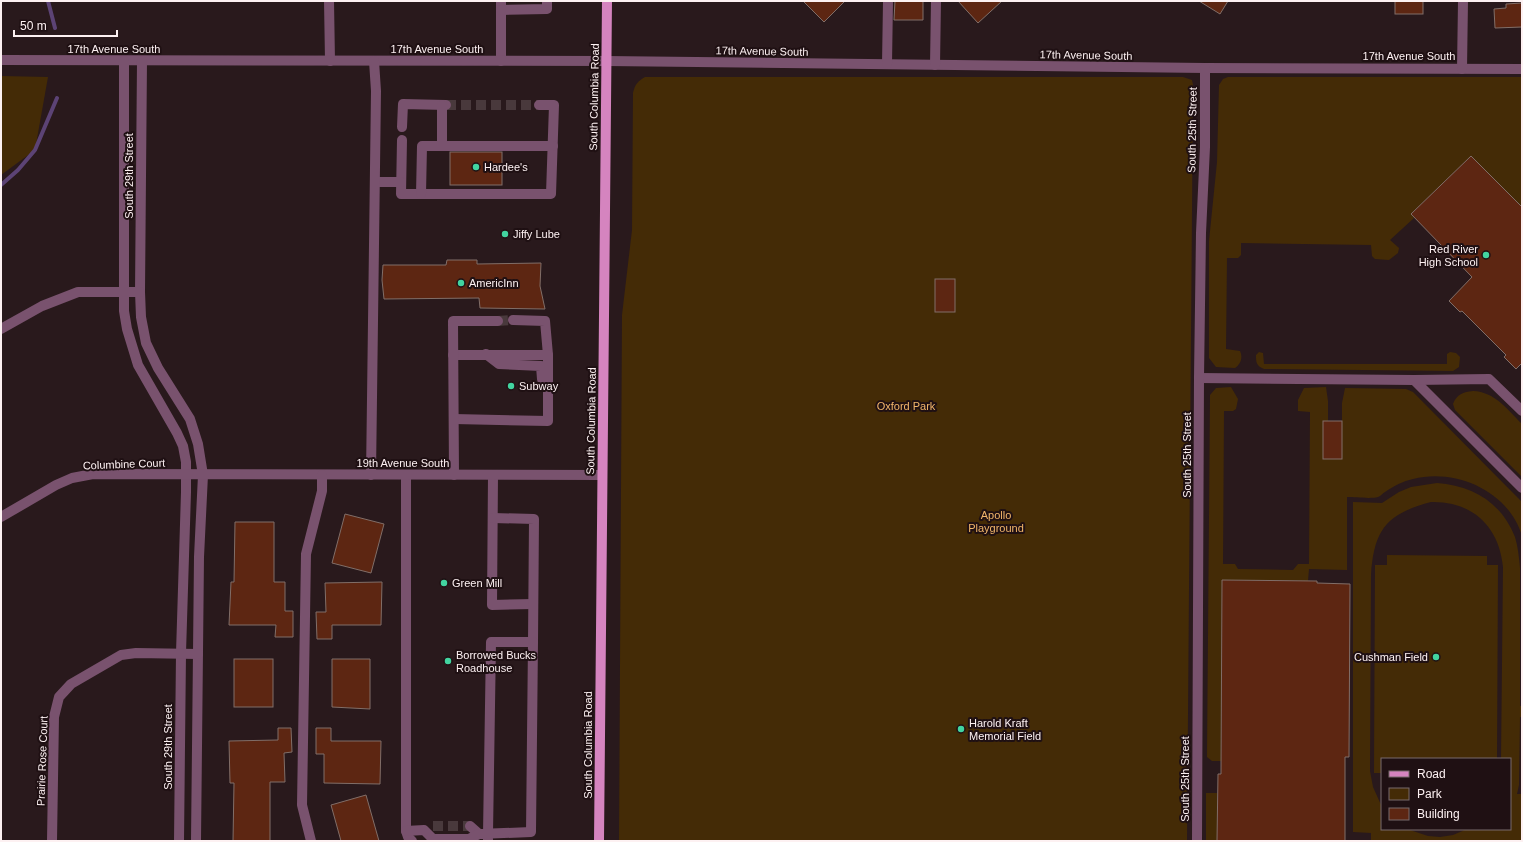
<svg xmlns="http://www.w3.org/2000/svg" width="1523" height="842" font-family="Arial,sans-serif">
<rect width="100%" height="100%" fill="#29191c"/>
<g fill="#442b06" fill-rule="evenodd">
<path d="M1,76l47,1 -13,73 -34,25z"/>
<path d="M645,77h538l9,3 1,5 -6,756h-568l3,-526 10,-85 1,-137c2,-9 5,-12 12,-16z"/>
<path d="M1228,77h294v130l-51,-51 -60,58 3,4 -24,22 9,8 -1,5 -9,7 -14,-1 -3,-3 -1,-11 -130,-2v12l-3,3h-11l-1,91 14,2c3,6 1,13 -5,17l-19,-1 -7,-9v-117l8,-79 2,-77 4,-6z"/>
<path d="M1259,352l4,1 1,11h183v-10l3,-2 6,1 4,4 -1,10 -6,4 -189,-2c-8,-3 -8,-7 -8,-14z"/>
<path d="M1231,387l7,12 -2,10 -3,2h-9l-1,153h12l3,5 55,1 5,-6h11l1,-152 -12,-1v-11l6,-12 22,-1 2,14v20h-5v38h19v-56l3,-15 61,1 7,3 109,110v34c-13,-44 -65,-68 -109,-57 -10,2 -19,7 -28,13 -2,1 -4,4 -7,5 -7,2 -23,0 -31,0v73l-38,-1 -1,12 -86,-1 -1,175 7,1 -4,5h-12l-5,-4 3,-362 6,-7z"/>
<path d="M1473,391c22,1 34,18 49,33v53l-67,-67 -2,-6c4,-10 10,-12 20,-13z"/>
<path d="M1437,483c36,3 64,19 78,54 3,10 4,20 5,31v138h2v11h-2l-1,68 -2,9h5v47h-151v-8l-18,-1v-330l29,1 17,-11 12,-5zM1431,502c41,-1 68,24 72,65l-2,192h9v70h-43l-14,6 -13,2 -12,-1 -21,-7h-25v-22l-9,-20 -3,-16 1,-196c3,-45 15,-61 60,-73z"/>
<path d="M1387,555l100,1v9h11l-1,194h-115v14h-8l1,-208h12z"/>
<rect x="1206" y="793" width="11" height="48"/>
</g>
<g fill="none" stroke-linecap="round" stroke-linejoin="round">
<g stroke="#5c4375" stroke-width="4">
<path d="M48,1l7,27"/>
<path d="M1,185l17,-15 17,-20 22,-52"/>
</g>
</g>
<g fill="#5d2612" stroke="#816e68">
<path d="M803,1h42l-21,21z"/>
<path d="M895,1h28v19h-29z"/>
<path d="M958,1h44l-24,22z"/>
<path d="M1199,1h29l-8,13z"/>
<rect x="1395" y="1" width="28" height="13"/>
<path d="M1522,3v24l-27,1 -1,-19 12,-1v-4z"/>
<rect x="450" y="152" width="52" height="33"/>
<path d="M1471,156l51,51v156l-6,6 -12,-12 2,-2 -44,-44 -2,1 -11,-11 23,-24 -61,-63z"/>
<path d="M447,260h30v4l64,-1 -1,23 5,23 -65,-1 -1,-10 -95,1 -2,-19 1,-15h63z"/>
<rect x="935" y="279" width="20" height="33"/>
<rect x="1323" y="421" width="19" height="38"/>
<path d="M345,514l39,10 -13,49 -39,-10z"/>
<path d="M235,522h39v60h11v29h8v26h-18l1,-12h-47l2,-43h3z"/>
<path d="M1222,580l95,1v2l33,1 -1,173h-4v84h-128l1,-67h3z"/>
<path d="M382,582l-1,43h-49v14h-15l-1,-27h10l-1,-29z"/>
<rect x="234" y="659" width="39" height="48"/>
<path d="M332,659h38v50l-38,-2z"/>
<path d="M278,728h13l1,24 -8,1 1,29h-15v59h-37l1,-58h-4l-1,-42 49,-1z"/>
<path d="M316,728h15v13h50l-1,43 -56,-1v-29h-8z"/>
<path d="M366,795l13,46h-38l-10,-36z"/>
</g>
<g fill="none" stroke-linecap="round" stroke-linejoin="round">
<g stroke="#49393c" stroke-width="10" stroke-dasharray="10 5" stroke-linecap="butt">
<path d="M446,105h93"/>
<path d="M498,321l15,-1"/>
<path d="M433,826h37"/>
</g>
<g stroke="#79526e" stroke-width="10">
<path d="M329,1l1,60"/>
<path d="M501,1v60"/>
<path d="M501,10l46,-1v-8"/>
<path d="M1,60l605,1 599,7 317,1"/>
<path d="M124,61v250l3,18 11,36 39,68 6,13 3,16v30l-5,161 -2,188"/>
<path d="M142,61l-2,231 1,25 5,26 12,25 32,51 8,25 5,31 -4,82 -3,284"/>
<path d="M887,64l1,-63"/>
<path d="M935,65l1,-64"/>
<path d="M1462,69l1,-68"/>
<path d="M402,127l1,-23 43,1"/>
<path d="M402,140l-1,54h150l3,-89h-15"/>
<path d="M442,146v-41"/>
<path d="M375,182h26"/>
<path d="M421,194l1,-48h131"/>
<path d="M513,320l32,1 3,34"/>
<path d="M1,329l41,-23 36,-14h62"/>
<path d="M486,354l13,10 42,2 1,13"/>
<path d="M453,355h95v66l-94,-2"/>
<path d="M1199,378l215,2 108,108"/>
<path d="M1414,380l75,-1 33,32"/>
<path d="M371,475l5,-384 -2,-30"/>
<path d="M406,475v356l2,6 4,4"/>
<path d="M454,475l-1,-154h45"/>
<path d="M493,475l-1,130 41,-1"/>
<path d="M1,517l55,-32 16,-7 21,-4 509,1"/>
<path d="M493,518l41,1 -1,123"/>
<path d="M470,826l9,8"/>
<path d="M406,831l18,-1 9,9h36l10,-5 52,-2 2,-190h-42l-3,192v7"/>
<path d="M52,841l2,-124 5,-20 12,-13 50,-29 15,-2 62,1"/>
<path d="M311,841l-9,-36 4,-251 16,-63v-16"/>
<path d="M1197,841l2,-463 2,-145 4,-86v-79"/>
</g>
<path stroke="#d584bf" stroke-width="10" d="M599,841l8,-840"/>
</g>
<g fill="#42d4a0" stroke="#1f1013" stroke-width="1.5">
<circle cx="476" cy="167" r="4"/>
<circle cx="505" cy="234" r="4"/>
<circle cx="1486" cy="255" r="4"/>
<circle cx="461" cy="283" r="4"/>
<circle cx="511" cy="386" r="4"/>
<circle cx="444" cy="583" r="4"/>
<circle cx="1436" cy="657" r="4"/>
<circle cx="448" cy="661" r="4"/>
<circle cx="961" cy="729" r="4"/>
</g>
<g text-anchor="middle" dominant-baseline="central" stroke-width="4" stroke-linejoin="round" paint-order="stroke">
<g font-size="11" fill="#fdf1f2" stroke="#1f1013">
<text x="114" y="49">17th Avenue South</text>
<text x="437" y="49">17th Avenue South</text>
<text transform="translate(762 51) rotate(1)">17th Avenue South</text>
<text transform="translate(1086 55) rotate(1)">17th Avenue South</text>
<text x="1409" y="56">17th Avenue South</text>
<text transform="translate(594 97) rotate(-89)">South Columbia Road</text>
<text transform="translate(1192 130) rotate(-89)">South 25th Street</text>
<text transform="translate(129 176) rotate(-90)">South 29th Street</text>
<text transform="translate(591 421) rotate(-89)">South Columbia Road</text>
<text transform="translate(1187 455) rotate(-90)">South 25th Street</text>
<text x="403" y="463">19th Avenue South</text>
<text transform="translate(124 464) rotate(-2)">Columbine Court</text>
<text transform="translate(588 745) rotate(-90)">South Columbia Road</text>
<text transform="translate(168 747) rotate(-90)">South 29th Street</text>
<text transform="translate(42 761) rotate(-88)">Prairie Rose Court</text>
<text transform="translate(1185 779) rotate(-90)">South 25th Street</text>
</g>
<g font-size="11" fill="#fdf1f2" stroke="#1f1013" text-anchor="start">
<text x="484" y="167">Hardee's</text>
<text x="513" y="234">Jiffy Lube</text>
<text x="1478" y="249" text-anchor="end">Red River<tspan x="1478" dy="13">High School</tspan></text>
<text x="469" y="283">AmericInn</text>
<text x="519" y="386">Subway</text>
<text x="452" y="583">Green Mill</text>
<text x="456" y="655">Borrowed Bucks<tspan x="456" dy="13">Roadhouse</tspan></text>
<text x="1428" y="657" text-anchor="end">Cushman Field</text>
<text x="969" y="723">Harold Kraft<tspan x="969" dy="13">Memorial Field</tspan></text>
</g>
<g font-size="11" fill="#f1b56a" stroke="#1f1013">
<text x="906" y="406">Oxford Park</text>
<text x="996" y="515">Apollo<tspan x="996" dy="13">Playground</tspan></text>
</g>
</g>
<rect width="1523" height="842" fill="none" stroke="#fdf1f2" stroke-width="4"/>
<rect x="1381" y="758" width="130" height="72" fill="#1f1013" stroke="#786a6c"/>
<rect x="1389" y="771" width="20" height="6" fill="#d584bf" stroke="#786a6c"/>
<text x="1417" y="778" font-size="12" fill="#fdf1f2">Road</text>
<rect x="1389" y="788" width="20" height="12" fill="#442b06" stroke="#786a6c"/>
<text x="1417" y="798" font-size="12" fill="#fdf1f2">Park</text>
<rect x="1389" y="808" width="20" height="12" fill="#5d2612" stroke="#786a6c"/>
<text x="1417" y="818" font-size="12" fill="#fdf1f2">Building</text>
<path d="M14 30v6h103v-6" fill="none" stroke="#fdf1f2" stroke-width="2"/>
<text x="20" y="30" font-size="12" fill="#fdf1f2" stroke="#1f1013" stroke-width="3" paint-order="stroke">50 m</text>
</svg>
